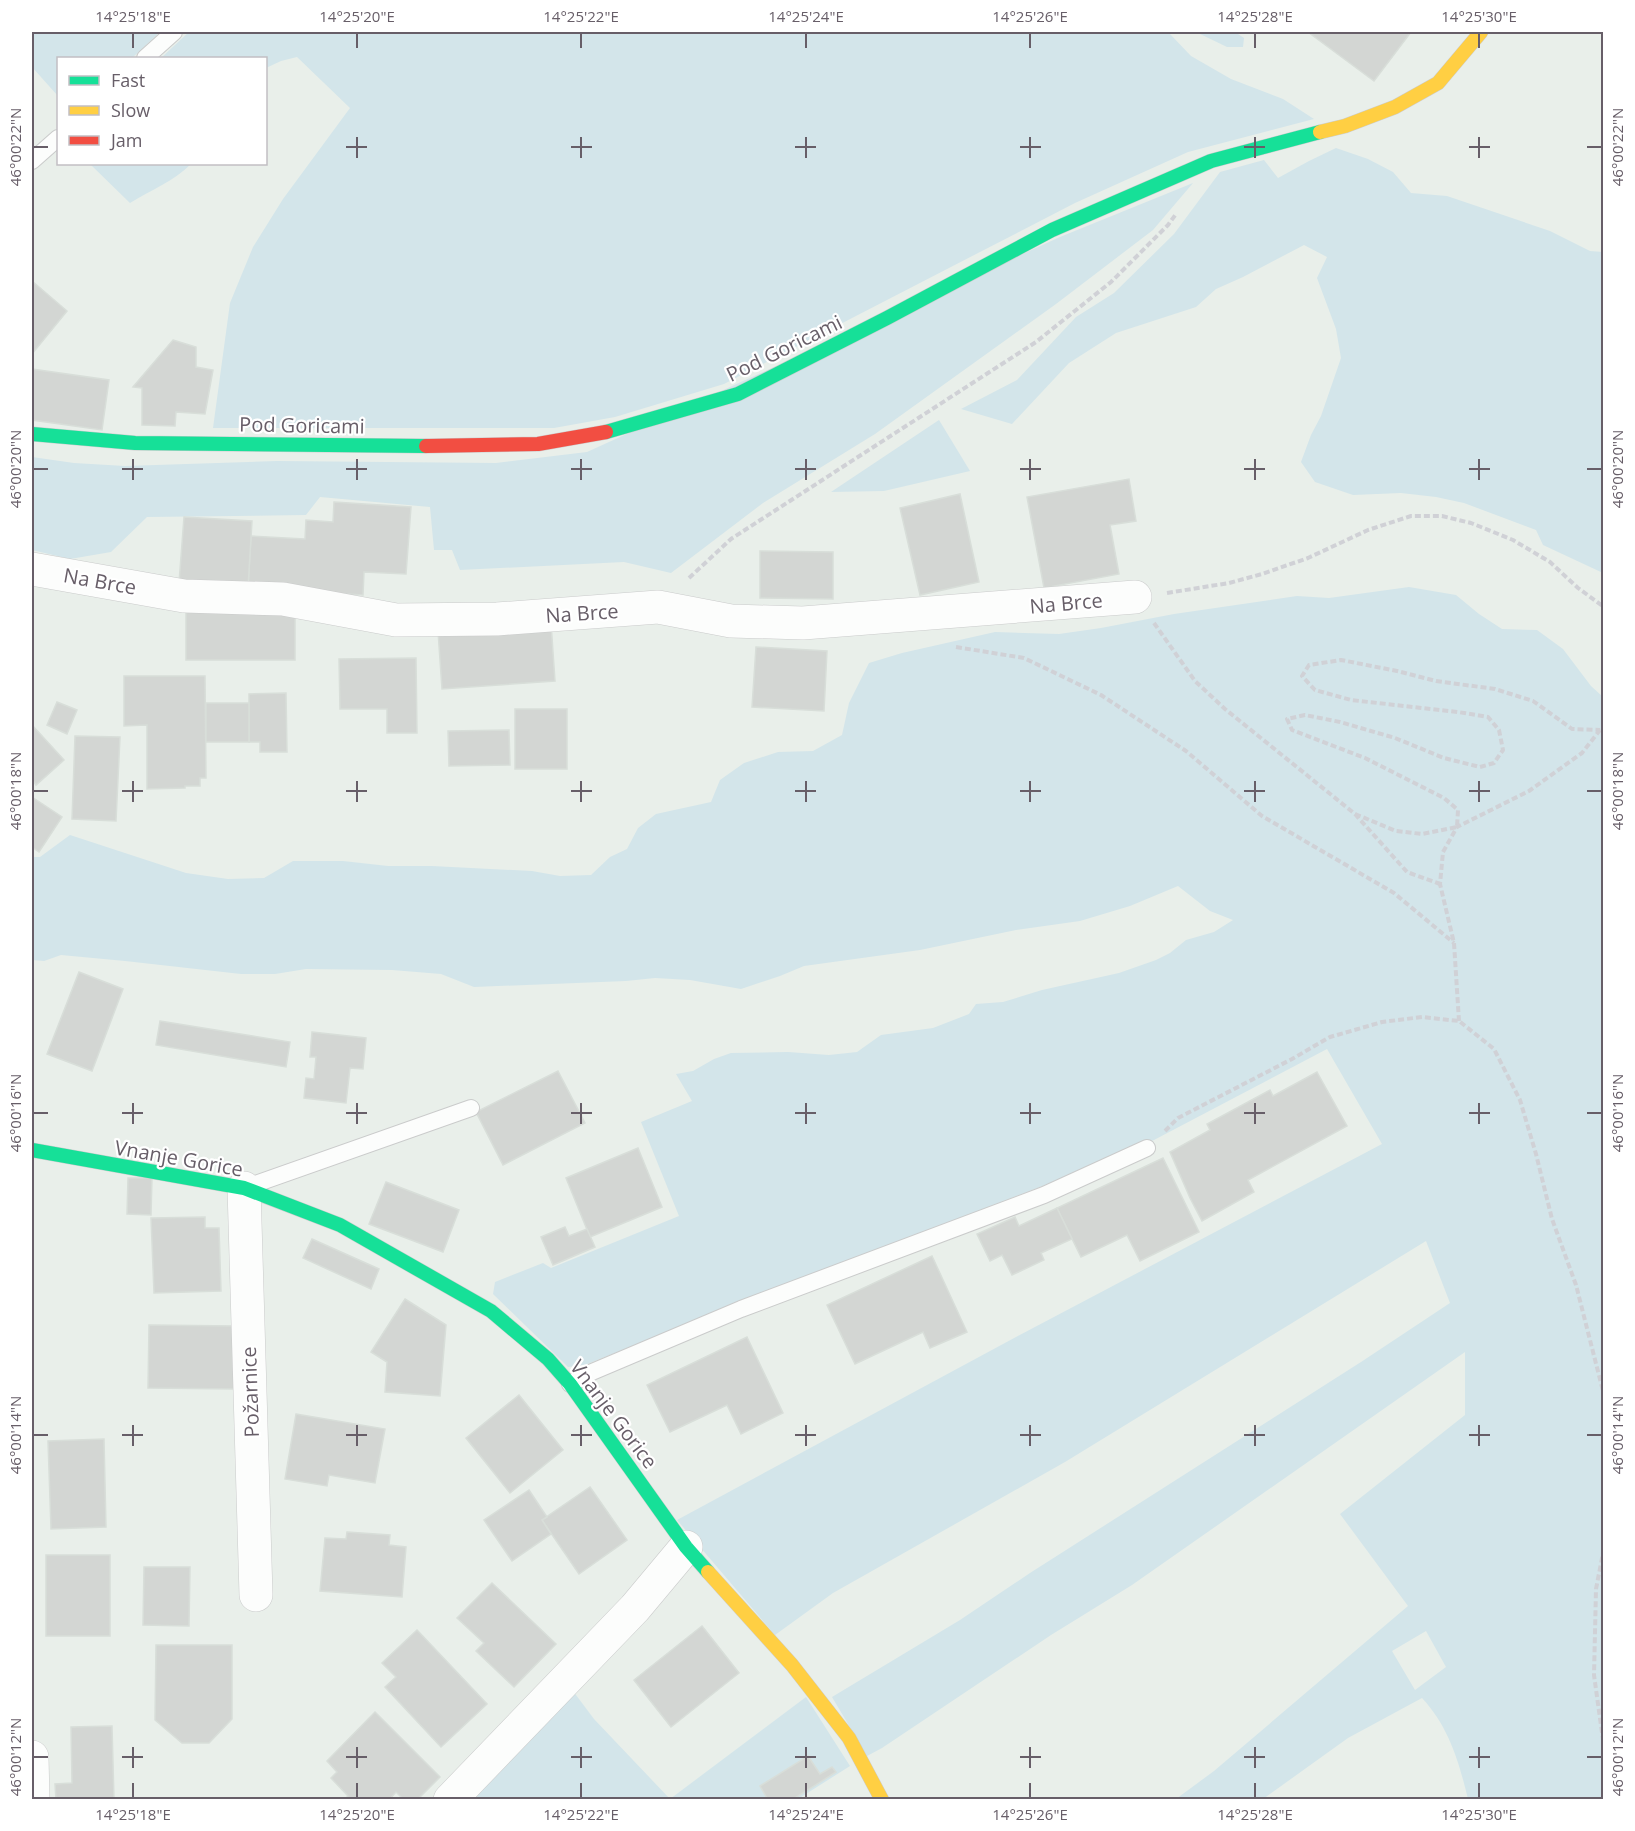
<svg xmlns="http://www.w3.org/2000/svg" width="1635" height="1831" font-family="'Open Sans',sans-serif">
<rect width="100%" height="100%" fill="#e9efea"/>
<g fill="#d3e5ea" fill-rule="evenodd">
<path d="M32,32h128l-28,26h-74v38l-26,-29z"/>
<path d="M189,32h981v2l21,22 40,23 52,20 31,20 -126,33 -113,51 -351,181 -109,33 -61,11h-341l17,-125 23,-56 30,-48 67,-91 -53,-51 -16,4 -15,7v-10h-105z"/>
<path d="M1196,32h39l9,6 -1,9h-16z"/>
<path d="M1336,148l32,11 25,13 18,21 36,3 103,35 40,20 13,1v321l-60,-28 -7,-15 -72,-27 -28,-6 -35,-4 -48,2 -38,-13 -14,-20 10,-27 10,-19 20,-58 -5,-29 -19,-51 10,-21 -23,-12 -61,32 -27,12 -20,18 -80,26 -47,30 -57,61 -51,-15 56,-29 59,-63 38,-24 60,-59 46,-62 44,-12 14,18 31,-17z"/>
<path d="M90,164h101c-17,17 -40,26 -61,39z"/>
<path d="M1193,183l-40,47 -97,74 -181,130 -112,69 -92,70 -47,-11 -164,8 -8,-20h-18l-4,-43 -110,-10 -14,18 -159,2 -36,35 -41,7 -38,-9v-93l42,6 51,3 152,-5 219,2 91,-11 473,-215z"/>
<path d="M939,420l31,51 -86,20 -53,1z"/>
<path d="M1409,587l47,8 23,19 23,15 35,1 26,19 28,37 12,11v1102h-135c-9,-37 -19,-72 -46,-101l-74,40 -85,61h-87l38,-28 194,-165 -68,-92 125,-99v-63l-333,233 -81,50 -169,113 -15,8 -35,-59 128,-77 70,-47 331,-211 89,-59 -24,-62 -361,221 -232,131 -58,42 -98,-115 339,-183 366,-193 -55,-95 -173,91 -114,47 -302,116 -153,62 -17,2 -75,-73 2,-12 48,-19 8,5 128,-52 -38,-94 51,-21 -16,-27 17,-3 21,-12 17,-6 57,-1 41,3 28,-3 24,-17 52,-7 36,-14 7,-10 27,-2 39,-12 77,-17 37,-13 14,-7 16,-13 28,-8 19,-12 -23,-9 -32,-25 -48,20 -50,15 -64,9 -96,20 -116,16 -24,10 -39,13 -51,-9 -35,-2 -29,3 -152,6 -33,-13 -49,-4 -86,-1 -31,5h-34l-116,-13 -64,-6 -17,6 -12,-1v-103h8l30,-22 116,38 42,6 36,-1 29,-17h50l45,5h44l100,5 28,5 31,-1 19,-18 17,-8 11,-21 18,-14 55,-12 9,-22 24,-17 34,-11 35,-1 29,-16 7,-32 20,-40 33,-10 93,-21 64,2 42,-6 73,-14 123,-18 32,2zM1426,1631l20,36 -31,23 -23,-39z"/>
<path d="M573,1691l21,28 76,80 136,-102 44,69 -52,33 -339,1z"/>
</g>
<g fill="#d3d6d3" stroke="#d8ded9" stroke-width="1.5">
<path d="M1308,32h103l-37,49z"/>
<path d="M32,281l35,30 -35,43z"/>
<path d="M173,340l23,7v20l17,3 -8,44 -29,-2 -1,14 -33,-1v-37l-9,-1z"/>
<path d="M32,369l77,11 -7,50 -70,-10z"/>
<path d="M1129,479l7,42 -26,4 9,49 -75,14 -17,-91z"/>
<path d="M960,494l19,88 -59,13 -20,-87z"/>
<path d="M334,502l77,5 -5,67 -42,-2 -1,23 -115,-7 3,-52 54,3 1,-19 27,2z"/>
<path d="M184,517l68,4 -4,67 -69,-5z"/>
<path d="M760,551l73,1v47l-73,-1z"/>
<rect x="186" y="610" width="109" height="50"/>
<path d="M551,623l4,58 -113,8 -4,-58z"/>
<path d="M756,647l71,4 -3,60 -72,-4z"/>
<path d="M416,658l1,75h-30v-24h-47l-1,-50z"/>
<path d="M124,676h81l1,102h-6v8h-15v2l-38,1v-64l-23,1z"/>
<path d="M286,693l1,59h-27v-10h-11v-48z"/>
<path d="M57,702l20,8 -10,24 -20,-9z"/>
<rect x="206" y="703" width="43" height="39"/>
<rect x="515" y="709" width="52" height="60"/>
<path d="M32,725l32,35 -28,25 -4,-6z"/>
<path d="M509,730l1,35 -61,1 -1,-35z"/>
<path d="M75,736l45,1 -4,84 -44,-2z"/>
<path d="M32,797l30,20 -23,35 -7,-5z"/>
<path d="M79,972l44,17 -31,82 -45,-17z"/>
<path d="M160,1021l130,21 -4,25 -130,-22z"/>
<path d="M312,1032l54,6 -3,31 -13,-1 -4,35 -42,-5 2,-20 8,1 2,-22h-6z"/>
<path d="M558,1071l27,52 -82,42 -27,-53z"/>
<path d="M1317,1072l30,54 -99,54 6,12 -52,29 -12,-23 -20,-46 40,-22 -3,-6 63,-34 3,6z"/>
<path d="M638,1148l24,59 -72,30 -24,-59z"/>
<path d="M1163,1158l36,74 -59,29 -13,-26 -46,22 -24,-49z"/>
<path d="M128,1178h24l-1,37 -24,-1z"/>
<path d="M386,1182l73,28 -16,42 -74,-28z"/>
<path d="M1057,1208l15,31 -31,14 3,7 -32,15 -10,-20 -12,6 -13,-27 38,-17 4,9z"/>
<path d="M205,1217v11h14l2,63 -67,2 -3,-75z"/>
<path d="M565,1227l4,9 18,-7 8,18 -42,18 -12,-28z"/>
<path d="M312,1239l67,30 -8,20 -68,-31z"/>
<path d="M932,1256l35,76 -37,16 -7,-16 -68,32 -28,-59z"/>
<path d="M405,1299l41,26 -6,71 -55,-4 2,-30 -16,-10z"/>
<path d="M149,1325l87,1 -1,63 -87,-1z"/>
<path d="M747,1337l36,76 -42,21 -14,-29 -57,27 -23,-47z"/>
<path d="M519,1395l44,55 -53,43 -44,-55z"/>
<path d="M296,1414l89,15 -10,54 -46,-8 -2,11 -42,-7z"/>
<path d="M104,1439l2,88 -55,2 -3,-88z"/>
<path d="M590,1487l37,53 -48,34 -37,-54z"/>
<path d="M529,1490l18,27 -5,3 9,14 -39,27 -28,-41z"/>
<path d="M347,1532l43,3 -1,10 17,2 -4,50 -82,-6 5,-53 21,1z"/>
<rect x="46" y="1555" width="64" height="81"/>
<path d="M144,1567h46l-1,59 -46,-1z"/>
<path d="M492,1583l64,61 -42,43 -38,-36 8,-8 -27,-25z"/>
<path d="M702,1626l37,47 -68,54 -37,-47z"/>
<path d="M417,1630l70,74 -46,43 -56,-60 11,-10 -14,-14z"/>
<path d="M156,1645h76v74l-23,24h-27l-27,-23z"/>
<path d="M375,1712l65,65 -23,23h-13l-8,-8 -7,8h-45l4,-4 -17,-18 6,-6 -10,-11z"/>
<path d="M112,1726l2,74h-58l-1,-16 17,-1 -1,-56z"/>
<path d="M808,1756l12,18 12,-7 4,5 -44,28h-24l-8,-14z"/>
</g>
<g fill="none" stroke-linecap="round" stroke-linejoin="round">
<defs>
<g id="lane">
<path d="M145,58l29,-26"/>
<path d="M32,161l26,-23"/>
<path d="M247,1187l224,-79"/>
<path d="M570,1384l22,-12 149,-63 303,-114 103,-47"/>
</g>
<g id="street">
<path d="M32,569l152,27 99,3 113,21 101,-1 161,-12 73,14 72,2 332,-26"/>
<path d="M244,1188l12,407"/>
<path d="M32,1757l1,43"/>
<path d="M450,1800l185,-192 51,-61"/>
</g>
<g id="fast">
<path d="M606,432l132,-38 149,-76 165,-88 159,-69 109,-29"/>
<path d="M32,434l103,9 291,3"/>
<path d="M32,1150l212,38 96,37 151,86 57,48 22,25 116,163 22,25"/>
</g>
<g id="slow">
<path d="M1320,132l25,-6 50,-19 43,-24 43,-51"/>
<path d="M708,1572l84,93 57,73 33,62"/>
</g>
<path id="jam" d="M426,446l112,-2 68,-12"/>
</defs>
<use href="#lane" stroke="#cacbcb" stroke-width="18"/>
<use href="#street" stroke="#cacbcb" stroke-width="34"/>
<use href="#fast" stroke="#cdcdce" stroke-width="15"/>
<use href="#slow" stroke="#cdcdce" stroke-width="15"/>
<use href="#jam" stroke="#cdcdce" stroke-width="15"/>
<g stroke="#d0d1d6" stroke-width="4" stroke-dasharray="6 3" stroke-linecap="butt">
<path d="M689,578l42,-39 305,-197 75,-60 57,-57 8,-11"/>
<path d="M1167,593l62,-10 33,-9 46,-16 60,-28 43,-14h31l29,7 42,17 37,22 28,26 26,19"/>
<path d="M1154,623l41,58 30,28 130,105 52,58 33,12"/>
<path d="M956,647l68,11 77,37 85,56 76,65 132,77 60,50"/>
<path d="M1355,814l41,17 26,3 35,-7 1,-17 -14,-12 -79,-40 -73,-28 -5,-11 18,-4 35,7 55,16 49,20 36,9 14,-4 9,-13 -4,-20 -11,-13 -30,-5 -107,-12 -36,-10 -13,-14 7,-11 32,-5 56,11 39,10 59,8 38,12 39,28 28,1"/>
<path d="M1459,1021l-5,-78 -14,-59 3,-32 14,-25 72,-36 53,-38 18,-23 4,-1"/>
<path d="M1165,1131l13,-13 114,-59 38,-22 52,-15 40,-5 37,4 35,28 26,51 16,54 16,65 24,66 28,110"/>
<path d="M1604,1548l-8,41 -2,86 10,72"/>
</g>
<use href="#lane" stroke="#fcfdfc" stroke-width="16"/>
<use href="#street" stroke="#fcfdfc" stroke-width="33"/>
<use href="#fast" stroke="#16e098" stroke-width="14"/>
<use href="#slow" stroke="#ffcf43" stroke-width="14"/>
<use href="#jam" stroke="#f24e42" stroke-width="14"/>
</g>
<path fill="none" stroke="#675e68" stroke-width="2" d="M133,33v15M357,33v15M581,33v15M806,33v15M1030,33v15M1255,33v15M1479,33v15M357,137v21M581,137v21M806,137v21M1030,137v21M1255,137v21M1479,137v21M33,147h15M346,147h21M571,147h21M795,147h21M1020,147h21M1244,147h21M1469,147h21M1587,147h15M133,459v21M357,459v21M581,459v21M806,459v21M1030,459v21M1255,459v21M1479,459v21M33,469h15M122,469h21M346,469h21M571,469h21M795,469h21M1020,469h21M1244,469h21M1469,469h21M1587,469h15M133,781v21M357,781v21M581,781v21M806,781v21M1030,781v21M1255,781v21M1479,781v21M33,791h15M122,791h21M346,791h21M571,791h21M795,791h21M1020,791h21M1244,791h21M1469,791h21M1587,791h15M133,1103v21M357,1103v21M581,1103v21M806,1103v21M1030,1103v21M1255,1103v21M1479,1103v21M33,1113h15M122,1113h21M346,1113h21M571,1113h21M795,1113h21M1020,1113h21M1244,1113h21M1469,1113h21M1587,1113h15M133,1425v21M357,1425v21M581,1425v21M806,1425v21M1030,1425v21M1255,1425v21M1479,1425v21M33,1435h15M122,1435h21M346,1435h21M571,1435h21M795,1435h21M1020,1435h21M1244,1435h21M1469,1435h21M1587,1435h15M133,1747v21M357,1747v21M581,1747v21M806,1747v21M1030,1747v21M1255,1747v21M1479,1747v21M33,1757h15M122,1757h21M346,1757h21M571,1757h21M795,1757h21M1020,1757h21M1244,1757h21M1469,1757h21M1587,1757h15M133,1783v15M357,1783v15M581,1783v15M806,1783v15M1030,1783v15M1255,1783v15M1479,1783v15"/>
<g text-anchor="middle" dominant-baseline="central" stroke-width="4.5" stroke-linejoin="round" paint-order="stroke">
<g font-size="20" fill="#675e68" stroke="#fff">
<text transform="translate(784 348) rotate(-26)">Pod Goricami</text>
<text transform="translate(302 425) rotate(1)">Pod Goricami</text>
<text transform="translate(100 581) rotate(10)">Na Brce</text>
<text transform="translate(1066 603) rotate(-5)">Na Brce</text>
<text transform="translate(582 613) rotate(-4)">Na Brce</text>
<text transform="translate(179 1158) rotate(10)">Vnanje Gorice</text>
<text transform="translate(250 1392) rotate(-92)">Požarnice</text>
<text transform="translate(614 1414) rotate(53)">Vnanje Gorice</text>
</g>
</g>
<rect width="1635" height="1831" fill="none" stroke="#ffffff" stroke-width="66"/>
<rect x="57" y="57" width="210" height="108" fill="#ffffff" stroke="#c2bfc3" stroke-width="1.5"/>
<rect x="69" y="76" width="30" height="9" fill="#16e098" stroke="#c2bfc3" stroke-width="1.5"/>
<text x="111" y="87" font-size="18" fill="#675e68">Fast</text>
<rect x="69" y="106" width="30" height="9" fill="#ffcf43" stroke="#c2bfc3" stroke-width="1.5"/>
<text x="111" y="117" font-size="18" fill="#675e68">Slow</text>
<rect x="69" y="136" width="30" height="9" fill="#f24e42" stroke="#c2bfc3" stroke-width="1.5"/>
<text x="111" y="147" font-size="18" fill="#675e68">Jam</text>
<rect x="33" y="33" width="1569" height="1765" fill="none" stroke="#675e68" stroke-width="2"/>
<g font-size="15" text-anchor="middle" fill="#675e68">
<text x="133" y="22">14°25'18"E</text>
<text x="357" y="22">14°25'20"E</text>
<text x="581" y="22">14°25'22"E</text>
<text x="806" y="22">14°25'24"E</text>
<text x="1030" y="22">14°25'26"E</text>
<text x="1255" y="22">14°25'28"E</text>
<text x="1479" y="22">14°25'30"E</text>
<text transform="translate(16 147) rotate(-90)" y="5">46°00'22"N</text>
<text transform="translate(1618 147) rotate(-90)" y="5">46°00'22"N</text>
<text transform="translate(16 469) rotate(-90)" y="5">46°00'20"N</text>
<text transform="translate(1618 469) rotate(-90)" y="5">46°00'20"N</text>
<text transform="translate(16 791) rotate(-90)" y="5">46°00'18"N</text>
<text transform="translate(1618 791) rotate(-90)" y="5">46°00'18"N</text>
<text transform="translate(16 1113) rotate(-90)" y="5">46°00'16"N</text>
<text transform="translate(1618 1113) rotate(-90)" y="5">46°00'16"N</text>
<text transform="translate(16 1435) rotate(-90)" y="5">46°00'14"N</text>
<text transform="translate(1618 1435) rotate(-90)" y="5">46°00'14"N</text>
<text transform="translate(16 1757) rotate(-90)" y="5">46°00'12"N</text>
<text transform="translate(1618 1757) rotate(-90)" y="5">46°00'12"N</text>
<text x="133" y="1820">14°25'18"E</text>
<text x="357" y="1820">14°25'20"E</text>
<text x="581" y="1820">14°25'22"E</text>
<text x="806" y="1820">14°25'24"E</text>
<text x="1030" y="1820">14°25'26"E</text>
<text x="1255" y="1820">14°25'28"E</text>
<text x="1479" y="1820">14°25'30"E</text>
</g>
</svg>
